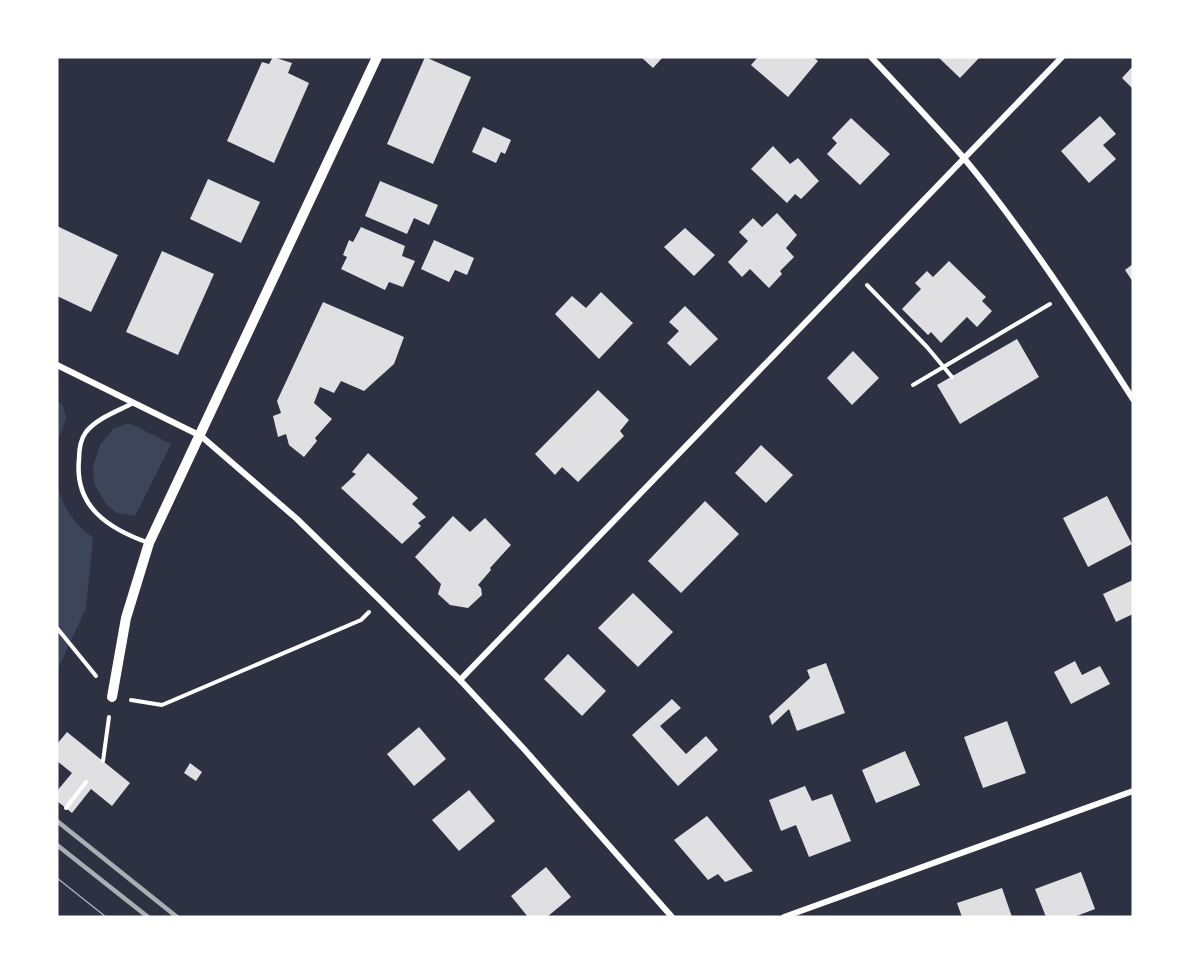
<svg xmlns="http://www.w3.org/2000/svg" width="1190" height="974" font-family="'PT Sans Narrow',sans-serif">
<rect width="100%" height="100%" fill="#2d3142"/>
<g fill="#3c4559">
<path d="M57,402l6,3 3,13 -8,23 -1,7z"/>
<path d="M129,423l42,21 -36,72 -18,-3 -10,-8 -13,-21 -1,-18 7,-21 13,-16z"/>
<path d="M57,484c7,26 15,37 36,54l-7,70 -29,63z"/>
</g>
<g fill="#e0e0e3">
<path d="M273,57l19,6 -4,10 21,10 -35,80 -47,-22 35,-79 7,2z"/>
<path d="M425,57l46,20 -38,87 -46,-20z"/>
<path d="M641,57h22l-10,11z"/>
<path d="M758,57h55l5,4 -30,36 -37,-32z"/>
<path d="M938,57h42l-20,21z"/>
<path d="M1133,66v23l-11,-11z"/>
<path d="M1100,116l16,18 -13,11 13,14 -27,24 -28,-32z"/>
<path d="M851,118l39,36 -30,31 -33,-31 10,-11 -5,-5z"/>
<path d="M483,127l28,13 -6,14 -4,-2 -5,11 -24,-11z"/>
<path d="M773,146l17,18 8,-6 21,23 -18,18 -6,-5 -8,9 -36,-34z"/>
<path d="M208,179l52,23 -19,41 -51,-24z"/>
<path d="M380,181l58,24 -9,20 -15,-7 -7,16 -42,-18z"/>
<path d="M777,213l20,22 -11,13 8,9 -14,14 2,3 -13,14 -19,-19 -8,8 -14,-15 20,-21 -9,-9 14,-14 9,9z"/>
<path d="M57,226l61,29 -27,57 -34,-16z"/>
<path d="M361,227l44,19 -3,10 13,5 -12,26 -14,-5 -4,8 -44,-21 6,-12 -4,-2 6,-15 4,2z"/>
<path d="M685,228l30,27 -21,21 -30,-29z"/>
<path d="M434,240l40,18 -7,17 -12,-5 -6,12 -28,-13z"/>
<path d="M162,251l52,23 -36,81 -52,-23z"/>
<path d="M949,261l37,36 -4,4 10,10 -15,16 -10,-10 -26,26 -10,-11 -3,3 -26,-26 19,-20 -6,-6 12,-12 6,6z"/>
<path d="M1133,264v18l-8,-12z"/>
<path d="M601,292l32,31 -34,36 -44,-45 17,-18 14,12z"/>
<path d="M323,302l81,35 -10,27 -30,27 -23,-10 -7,12 -14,-6 -6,16 18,16 -17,19 2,3 -13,16 -15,-12 -3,-11 -8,3 -5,-21 8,-3 -4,-12z"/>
<path d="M685,306l33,33 -28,27 -23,-23 12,-12 -10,-9z"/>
<path d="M1017,339l22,38 -79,47 -23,-39z"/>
<path d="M853,351l26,27 -27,27 -25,-27z"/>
<path d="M598,390l31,30 -9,11 4,5 -46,46 -16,-15 -7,8 -20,-21z"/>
<path d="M761,445l32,30 -27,28 -31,-30z"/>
<path d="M368,453l50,45 -6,6 14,13 -8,6 3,3 -19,18 -61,-56 15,-14 -4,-2z"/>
<path d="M1107,496l25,48 -44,23 -25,-49z"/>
<path d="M705,501l34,33 -58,59 -33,-32z"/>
<path d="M453,516l17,16 15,-14 26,27 -21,23 1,2 -13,15 3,3 1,7 -14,13 -18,-3 -12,-11 3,-10 -26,-27z"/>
<path d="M1133,580v34l-17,8 -13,-28z"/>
<path d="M633,593l40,39 -35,35 -40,-39z"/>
<path d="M568,654l38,37 -24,25 -38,-37z"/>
<path d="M1075,661l7,14 18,-9 10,18 -39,20 -17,-32z"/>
<path d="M826,663l19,50 -48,18 -8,-22 -17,16 -3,-9 41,-38 -3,-8z"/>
<path d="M672,699l9,9 -21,18 26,28 20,-18 12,14 -40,36 -46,-51z"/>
<path d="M1007,721l19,52 -43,15 -19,-51z"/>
<path d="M419,727l27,32 -32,27 -27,-32z"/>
<path d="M67,732l63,51 -18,23 -21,-17 -19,24 -15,-12v-10l15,-18 -15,-12v-17z"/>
<path d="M905,751l15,34 -44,18 -14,-33z"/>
<path d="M190,763l12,9 -6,9 -12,-8z"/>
<path d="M805,786l7,15 20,-7 19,47 -42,16 -13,-32 -15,6 -12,-31z"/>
<path d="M469,790l26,31 -36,30 -27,-31z"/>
<path d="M707,816l46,55 -28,11 -7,-8 -10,6 -34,-40z"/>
<path d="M546,867l25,30 -24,20h-19l-17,-21z"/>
<path d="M1081,872l14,37 -21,8h-28l-11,-28z"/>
<path d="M1002,888l10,29h-50l-5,-14z"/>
</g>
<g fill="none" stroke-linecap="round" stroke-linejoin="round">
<g stroke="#fff" stroke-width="4">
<path d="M867,285l60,62 25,30"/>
<path d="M913,385l137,-81"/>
<path d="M57,628l39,48"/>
<path d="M131,700l31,5 199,-85 8,-8"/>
<path d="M103,761l6,-44"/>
<path d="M66,808l20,-26"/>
</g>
<path stroke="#fff" stroke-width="4.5" d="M133,403c-15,8 -36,15 -47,29 -6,8 -7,18 -7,27 -5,48 30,70 70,84"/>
<g stroke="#fff" stroke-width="6">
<path d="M871,57c31,33 62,66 92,100 63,76 117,160 170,242"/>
<path d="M57,365l144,71 96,83 83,81 80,80 64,69 148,168"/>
<path d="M460,680l602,-623"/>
<path d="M784,917l349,-126"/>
</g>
<path stroke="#fff" stroke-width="10" d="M112,697l14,-79 23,-75 228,-486"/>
<path stroke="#abadb3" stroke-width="1.5" d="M57,878l49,39"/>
<g stroke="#abadb3" stroke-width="4.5">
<path d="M57,821l120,96"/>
<path d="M57,845l91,72"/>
</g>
</g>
<rect width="1190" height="974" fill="none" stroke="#ffffff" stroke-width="117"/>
</svg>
